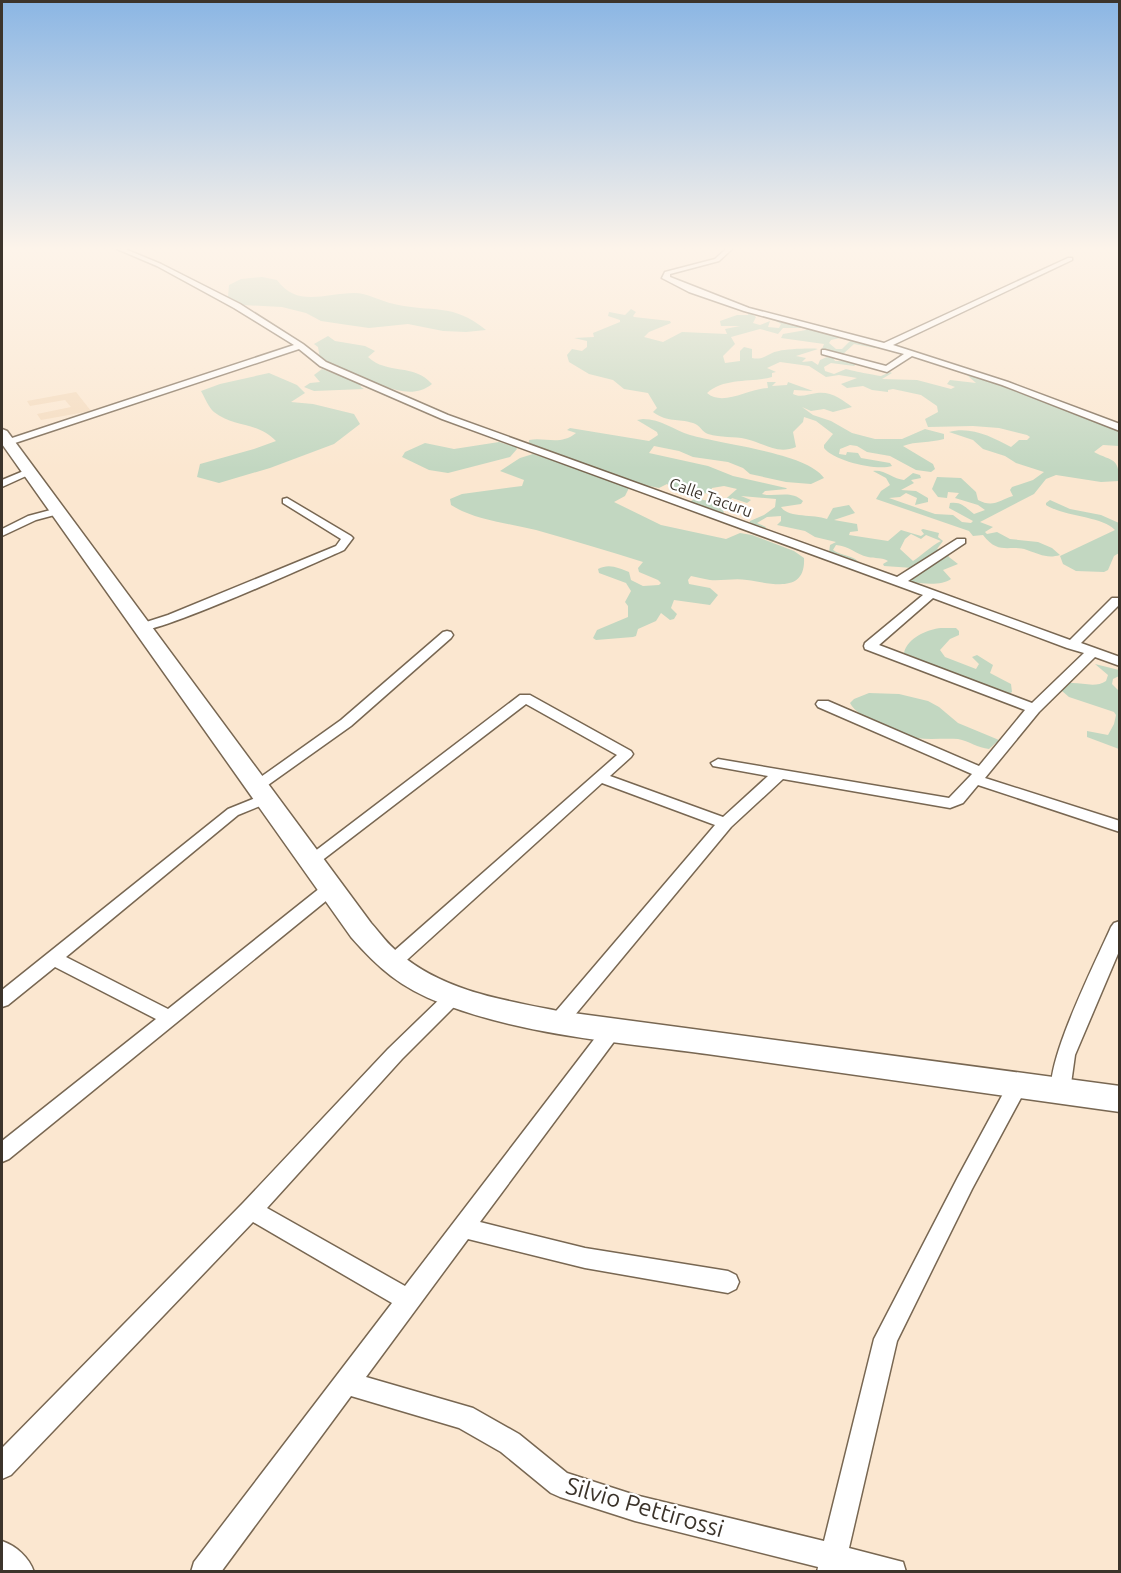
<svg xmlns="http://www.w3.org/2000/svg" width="1121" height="1573" font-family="Ubuntu,sans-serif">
<rect width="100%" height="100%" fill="#fbe7d0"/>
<path fill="#f4dbbe" d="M76,392l15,19 -50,9 -4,-6 34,-7 -6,-7 -35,6 -3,-5z"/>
<g fill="#c2d7c1" fill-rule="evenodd">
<path d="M262,277l15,3c20,28 48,13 77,13 14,0 26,8 40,11 38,9 58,-2 92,26l-20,2 -23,-1 -35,-7 -39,4 -21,-3 -27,-4 -15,-8 -24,-6 -40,-2 -14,-8 1,-12 12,-6z"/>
<path d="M631,309l5,3 -3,4 1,1 36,4 1,2 -22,9 -5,5 19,5 19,-10 45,2 -2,-5 15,-3h-19l-1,-5 17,-6h11l1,-3 7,5 -3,6 7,2 10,-4 -2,6 11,1 2,-4 -14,-8 56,12 15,1 -2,3 4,6 -9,2 -2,3 7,6h6l8,-8 11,1 15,4 -1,2 -21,-4 -12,11 -20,-6 2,-5 -43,-6 2,-4 23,-4 -1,-2h-22l-5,6 -18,-5 -29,8 4,7 -12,12 2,7 15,-2v-10l4,-4 8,2v9c12,3 17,-6 27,-7 7,-2 33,-3 39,-2l-22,7 10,2 -4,4 10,-1 6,4 2,-5 7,-3 6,1 2,3h15l7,2 -3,3 -23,-3 -7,4 1,4 9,3 12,-5c2,1 33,7 35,7 3,-1 6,-3 9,-4l2,1 -10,6 35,1 34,9 4,-2 -8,-3 3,-4 26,3 -9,-8 28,7 124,47v17l-16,-1 -9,7c19,10 25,5 25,29l-18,1 -45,-7 -10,4 -12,15 -54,28 13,5 -8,5 2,2 10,-2 13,7 28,3 14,6 8,7c-13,4 -21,-1 -33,-5 -17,-6 -28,6 -44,-15l-10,1 -4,-5 -93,-32 5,-8 9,-6 -4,-7 -13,-7c11,-2 20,8 31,9l9,-7 7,2 1,3 -10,2 3,3 -13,7 15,1 12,7v4l-13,3 2,-7 -11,-5 -6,4 -11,1 46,16 18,1 9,7 9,1 2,-2 -24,-13 1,-5c12,-2 17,6 24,11l11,-4 -7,-5 -23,-7 4,-5 -11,-1 -1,6 -9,-1 -6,-8 5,-12 24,1 15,14 2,8c15,8 22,0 35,-4l-3,-6 2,-3 21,-7 11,-8 -28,-9 -11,-7 -22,-7 -10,-9 -24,-8c22,-6 43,5 62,15l8,-7h8l3,-3 -3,-2 -28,-7 -26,-2 -45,1 -3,-8 13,-7 -1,-6 -16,-11 -28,-6 -5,1v2l-16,-2 -9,-4 -16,2 -6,-4 16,-6 -18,-3 -13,2 -17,-11 -29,-4 -13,6 9,4 -4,1v4c-21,6 -47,0 -65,16 16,14 43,-5 61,-5l-1,-6h9l-4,4 15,-1 1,-3 25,9 -19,-1 -1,4c7,4 16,0 24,-1 14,-2 26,7 35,14l-19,5 -9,-3 -13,2 -9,-4 11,8 18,6 21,12 23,6h27l23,-10 19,5v5c-14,4 -28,2 -41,7l30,18 2,5 -4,3 -15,-2 -26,-14 -23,-4 -10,-6 -7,-1 -10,4 -1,5 7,1 1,-3 11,1 3,5 29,5 2,3c-15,5 -58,-5 -68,-18v-3l9,-11 -17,-13 -12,-4 -1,5 -10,10 3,15c-19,8 -32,-4 -50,-8 -12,-3 -25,-1 -38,-5 -6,-2 -8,-9 -15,-11 -16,-5 -24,0 -40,-11l4,-4 -9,-15 -24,-4 -11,-9 -24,-6 -20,-12 -2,-7 5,-6 10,2 5,-4v-6l-13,-3 20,-1 -1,-4 27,-11v-2l-12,-4 1,-4 16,3z"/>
<path d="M328,336l7,5 30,5 10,5 -7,6c19,18 46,6 64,27 -22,18 -51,0 -72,-8 -14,-5 -27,-9 -40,-17l-2,-12 -4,-3z"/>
<path d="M322,369l38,14 1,4 3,2 -50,2 -10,-4 6,-4 10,-1 -6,-7z"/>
<path d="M269,373l28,12 8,8 -14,9 22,2 41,10 6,10 -26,20 -64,24 -51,15 -22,-6 3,-13 54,-15 22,-8c-19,-20 -42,-13 -62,-29 -5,-4 -9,-14 -13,-21l19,-7z"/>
<path d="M643,419c18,0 31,11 47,16 30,9 118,18 134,43l-13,6 -25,-2 -36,-8 -7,-6 -15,-6 -35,-5 -14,-6 -25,-5 -5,7 59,13 25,10 53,12 1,1 -22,2 -3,3c14,4 28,-5 41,7l-2,3 -20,3c7,11 32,7 46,12l6,-11 16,-3 6,8 -21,7 23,4 1,7 -8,1 -1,3 39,6 13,-11 20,6 3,-2 -3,-4 2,-1 16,4 -1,4 5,4 -6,8h8l4,8 9,7 -15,6 8,9c-14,10 -47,2 -63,-3l15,-1 10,-7 -29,-2 -1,-2 5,-3c-6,-4 -13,-2 -20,-4 -13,-3 -18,-11 -32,-12l-3,5c8,6 22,5 27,14l-29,-9 -2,-3 1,-7 6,-3 -21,-5 -10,-6 -28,-6 4,-4v-5l-14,1 -10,6 9,4 -1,2 -16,-4 1,-4 14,-6 11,-8 1,-8 -35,-3 10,4 -4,3 -15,-5 -3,4 10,4 2,5 -20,-7 3,9 -5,1 -29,-11 1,-2 5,-3 24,6 17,-15 -13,-3 -12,2 -2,5 -29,2 -14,-11 -8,4 -20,-4 -110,-41v-3c17,-3 31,6 47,-7l-9,-3 3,-2 79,13 9,-6 -1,-3 -20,-12zM911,534l10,5 5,-4 15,6c-10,5 -20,15 -28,20l-13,-12 5,-10z"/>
<path d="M499,442l17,5 1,2 -7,8 -62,16 -19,-3 -27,-13 3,-5 20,-9 29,6z"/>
<path d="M533,454l68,22 13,7 12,2 3,3 -4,8 -11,6 47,23 65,14 14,-6 12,2 42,16 10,7c2,37 -34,25 -57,22 -12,-2 -25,1 -37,0 -7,-1 -13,-3 -19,-4l-3,4 1,4 21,4 8,7 -8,10 -36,-5 -3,8 6,6 -3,5 -4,1 -9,-7 -5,8 -18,8 -2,7 -3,1 -37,3 -3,-2 4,-8 31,-13v-11l-3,-4 6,-11 -5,-8 -27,-10 -1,-4c11,-6 21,-1 31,3l2,8 12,6 16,-1 2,-2 -3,-3 -19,-8 -1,-4 5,-6c-35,-11 -71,-22 -107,-32 -28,-7 -62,-10 -85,-25l-1,-6 12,-5 60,-8 2,-6 -24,-9 20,-13z"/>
<path d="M1050,500l20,9 31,6 18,8v30l-5,3 -6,14 -4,2 -28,-1 -13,-7 -3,-8 55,-26c-13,-14 -50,-13 -69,-25v-2z"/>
<path d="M941,628h15l3,3v4l-9,4 -10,11 5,7 31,12 3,-5 -7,-7 5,-2 16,10 -3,8 21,11 1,8 -5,3 -103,-42c3,-15 24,-24 37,-25z"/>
<path d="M1095,664l24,6v6l-6,3 -1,5 7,7v58l-32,-12v-6l21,4 6,-11 2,-9 -2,-3 -45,-15 -7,-6v-6c14,-6 31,5 44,-4l2,-6z"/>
<path d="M869,693l30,1 29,7 11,6 19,16 41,17 -10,9c-11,-1 -20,-8 -31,-10 -14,-1 -28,1 -42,-1 -16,-3 -59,-20 -66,-35l4,-4z"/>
</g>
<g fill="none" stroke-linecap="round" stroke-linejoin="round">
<defs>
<g id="street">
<path d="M117,249h8l36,15 79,40 63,40 23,18 122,53 449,162 60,-38h8v4l-57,38 162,59 42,-42h8v6l-39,39 39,14v9l-25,-9 -56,55 -54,66 135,43v11l-142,-47 -15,18 -13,5 -167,-29 -52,48 -166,200 -7,2 -7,-2 -2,-5 2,-5 164,-192 -113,-42 -204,185 -6,1 -6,-1 -3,-5 3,-5 231,-203 -91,-51 -210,161h-12l-2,-4 218,-166h10l101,56 2,3 -2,3 -21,19 113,41 45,-41 -55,-10 -2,-3 7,-4 231,39 23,-24 -154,-67 -2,-3 2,-3h10l151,65 46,-56 -160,-61 -1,-3 1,-3 58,-48 -481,-176 -122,-53 -21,-17 -287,95h-6v-4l288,-95 -60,-37 -77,-42zM933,598l134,50 17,5 -52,50 -153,-58z"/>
<path d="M726,249h6l-13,12 -49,13v3l79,31 135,35 184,-85h4v2l-179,85 115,37 112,42v7l-118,-46 -90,-29 -25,16 -65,-18v-4h3l61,16 18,-12 -160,-43 -55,-19 -27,-14 3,-6 50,-13z"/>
<path d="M26,470l9,2 -33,15v-7z"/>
<path d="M287,498l64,38 2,2 -9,12c-29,13 -189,85 -207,81l-2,-3 2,-3 31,-10 168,-69 5,-7 -58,-36v-4z"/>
<path d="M58,508l4,1v4l-26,7 -34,16v-7l26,-13z"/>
<path d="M447,631l4,1 2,3 -2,3 -100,88 -90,64h-10l-3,-3 3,-3 90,-64 102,-88z"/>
<path d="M265,794l5,2 3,3 -3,3 -32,13 -172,142 102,52 157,-125h12l2,4 -2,4 -328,267 -7,3v-21l154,-122 -101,-52 -47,38 -6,2v-17l226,-181z"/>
<path d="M1120,921v28l-45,106 -5,36 -3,6 -7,2 -7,-2c-13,-26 45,-140 58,-170l3,-4z"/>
<path d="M453,990l6,2 3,5 -3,5 -57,57 -135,149 138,78 200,-261 7,-2 7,2 2,5 -2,5 -139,187 105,26 143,23 8,4 3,7 -3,7 -8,4 -143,-25 -117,-29 -102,138 107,31 46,26 48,39 68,22 189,46 50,-202 84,-162 53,-98 7,-2 7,2 3,6 -56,104 -75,152 -48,207 54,14 3,10h-89l1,-5 -183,-46 -75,-24 -9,-4 -50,-41 -42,-24 -108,-32 -130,176h-30l3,-10 198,-259 -139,-81 -242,253 -9,4v-31l241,-245 145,-154 59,-57z"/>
<path d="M2,1541c14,5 27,16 32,31h-32z"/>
</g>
<path id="primary" d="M2,429l5,2 364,492c9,10 17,22 28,30 44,38 104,47 159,58l562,75v26c-138,-19 -276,-39 -413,-58 -88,-12 -182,-18 -266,-51 -40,-15 -63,-35 -90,-66l-349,-493z"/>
</defs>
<use href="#street" stroke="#786752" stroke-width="3"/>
<use href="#primary" stroke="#786752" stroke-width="3"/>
<use href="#street" fill="#fff" fill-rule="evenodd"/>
<use href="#primary" fill="#fff" fill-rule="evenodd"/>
</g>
<linearGradient id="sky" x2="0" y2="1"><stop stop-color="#8bb6e4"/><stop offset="0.53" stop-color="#fdf4ea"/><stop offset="1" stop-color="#fdf4ea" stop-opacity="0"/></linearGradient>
<rect width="1121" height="469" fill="url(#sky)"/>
<g text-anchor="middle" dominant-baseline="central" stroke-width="4.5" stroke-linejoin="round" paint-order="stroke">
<g font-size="16" fill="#3c342b" stroke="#fff">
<text transform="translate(711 497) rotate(20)">Calle Tacuru</text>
</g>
<g font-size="24" fill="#3c342b" stroke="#fff">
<text transform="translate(645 1507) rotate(16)">Silvio Pettirossi</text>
</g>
</g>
<rect width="1121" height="1573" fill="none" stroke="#3c342b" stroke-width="6"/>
</svg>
